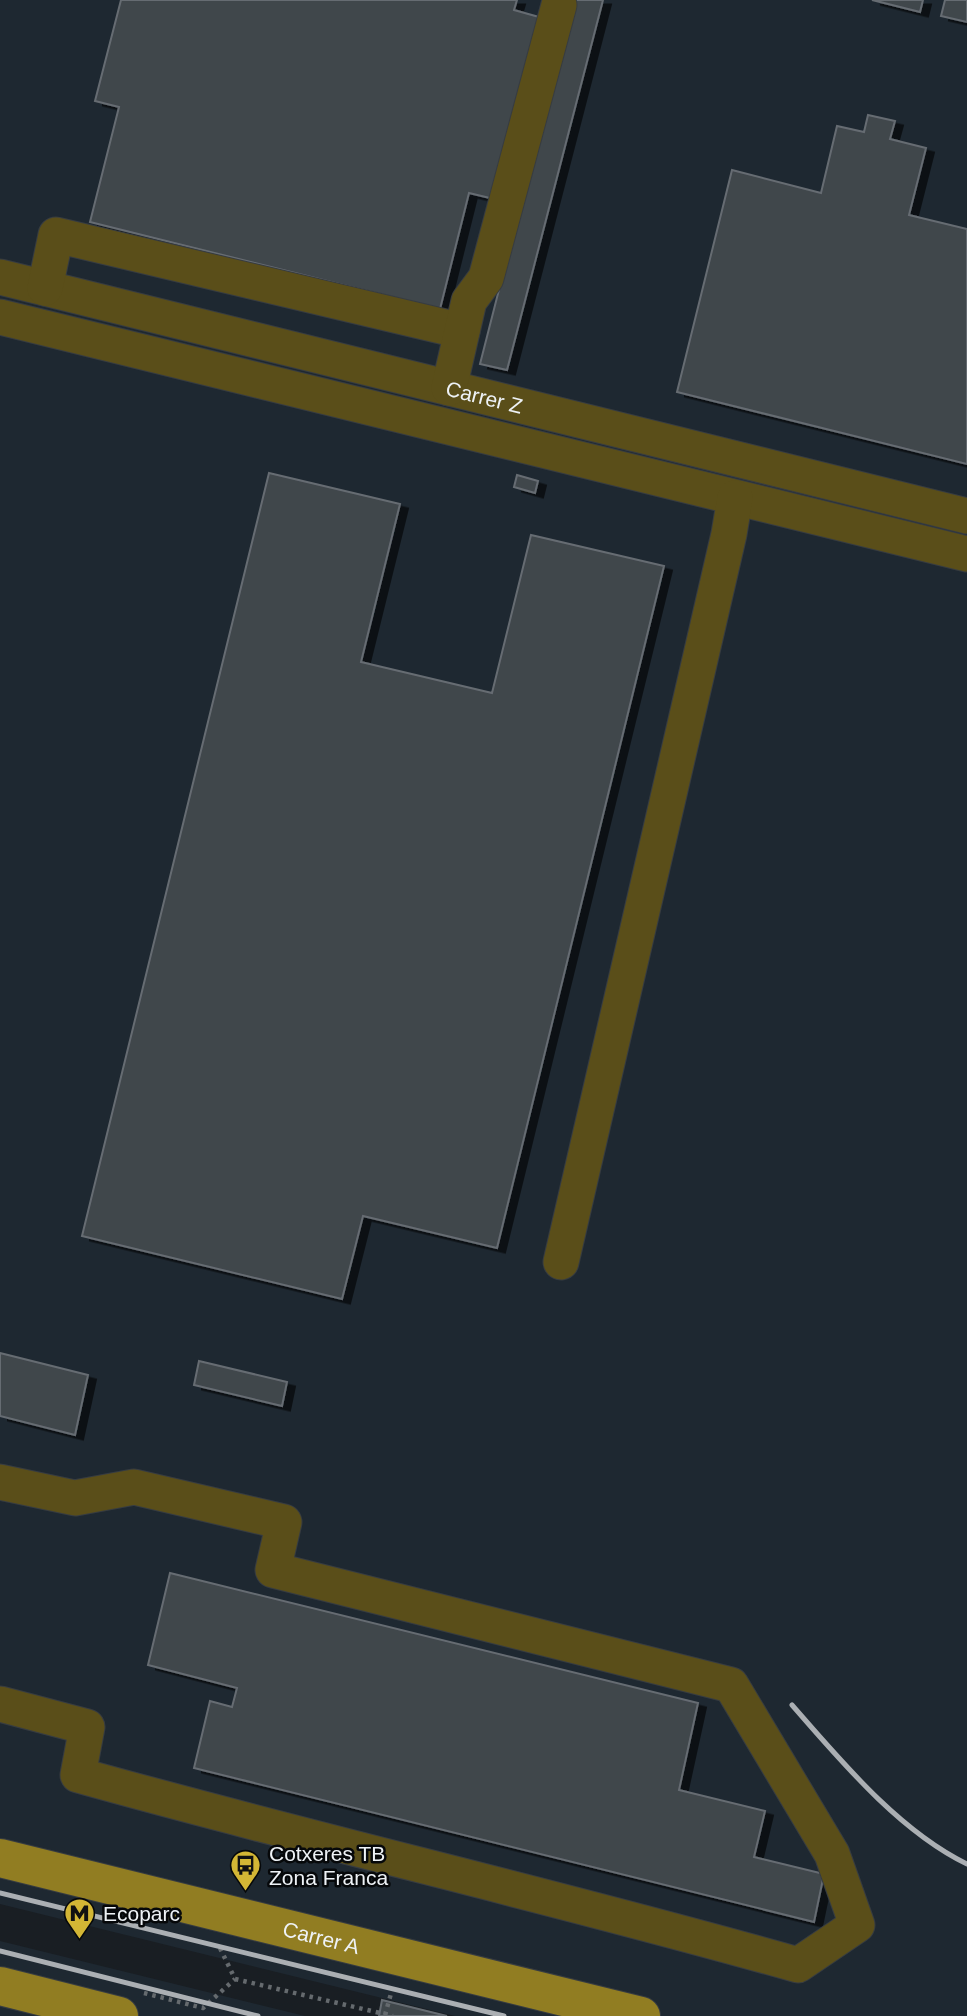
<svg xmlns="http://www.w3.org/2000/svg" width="967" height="2016" font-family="Helvetica,sans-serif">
<defs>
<filter id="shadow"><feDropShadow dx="8" dy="4.5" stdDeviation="0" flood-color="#0009"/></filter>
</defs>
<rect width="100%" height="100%" fill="#191e23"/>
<g fill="#1e2831">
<path d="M0,0h967v2016h-512l-455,-112z"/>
<path d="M0,1941l305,75h-305z"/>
</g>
<g fill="#40464c" stroke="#666c72" stroke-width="2" filter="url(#shadow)">
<path d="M121,0h396l-3,10 25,7 -45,182 -25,-6 -29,116 -350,-87 29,-115 -24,-6z"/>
<path d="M573,0h30l-96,370 -27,-6z"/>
<path d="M872,0h51l-3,12z"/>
<path d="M945,0h22v22l-26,-6z"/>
<path d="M868,115l27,6 -5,18 36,9 -17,67 58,14v235l-290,-72 55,-222 89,23 16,-67 27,6z"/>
<path d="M269,473l131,31 -39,158 131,31 39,-158 133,31 -167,682 -134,-32 -21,83 -260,-63z"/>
<path d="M517,475l21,6 -3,12 -21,-6z"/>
<path d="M0,1353l88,22 -13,60 -75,-19z"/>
<path d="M199,1361l88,21 -5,24 -88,-21z"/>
<path d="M170,1573l528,130 -19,87 86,21 -11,46 70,17 -10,48 -620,-154 16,-67 22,6 5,-19 -89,-23z"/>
<path d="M382,2000l65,16h-68z"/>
</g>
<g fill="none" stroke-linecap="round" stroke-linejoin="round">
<defs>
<g id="minor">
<path id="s1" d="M0,277l967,239"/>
<path d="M45,288l11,-53 406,96"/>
<path d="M0,317l967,237"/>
<path d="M449,388l20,-87 17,-23 73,-273"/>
<path d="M561,1262l168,-728 6,-36"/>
<path d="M0,1482l75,16 59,-11 150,35 -11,48 458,115 101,169 25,71 -59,40c-239,-68 -481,-123 -720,-190l9,-48 -87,-23"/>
</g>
<g id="major">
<path id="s2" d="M0,1858l641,158"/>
<path d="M0,1986l119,30"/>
</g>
</defs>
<use href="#minor" stroke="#373c41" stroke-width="37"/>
<use href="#major" stroke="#373c41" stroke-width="40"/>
<g stroke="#656a6e" stroke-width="4.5" stroke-dasharray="3.5 5" stroke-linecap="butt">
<path d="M220,1948l15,31"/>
<path d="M235,1979l158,37"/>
<path d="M144,1993l59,15 32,-29"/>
<path d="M385,2015l7,-25"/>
</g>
<use href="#minor" stroke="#5a4e19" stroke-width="35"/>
<use href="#major" stroke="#917d22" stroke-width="38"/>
<g stroke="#abafb3" stroke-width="5">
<path d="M792,1705c49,56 107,126 175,159"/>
<path d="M0,1893l504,123"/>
<path d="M0,1951l258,65"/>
</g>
</g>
<defs>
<symbol id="bus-pin" viewBox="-11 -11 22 30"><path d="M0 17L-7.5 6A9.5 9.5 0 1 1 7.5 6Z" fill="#d3b635" stroke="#06080a"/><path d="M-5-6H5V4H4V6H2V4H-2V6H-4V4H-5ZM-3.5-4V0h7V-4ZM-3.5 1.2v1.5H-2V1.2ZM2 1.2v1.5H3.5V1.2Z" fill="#111"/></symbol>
<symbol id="metro-pin" viewBox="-11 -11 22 30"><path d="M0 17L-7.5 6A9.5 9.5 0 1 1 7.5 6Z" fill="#d3b635" stroke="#06080a"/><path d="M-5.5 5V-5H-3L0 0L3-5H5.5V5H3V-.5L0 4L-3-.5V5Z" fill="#111"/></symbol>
</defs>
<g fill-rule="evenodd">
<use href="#bus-pin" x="228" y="1848" width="35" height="47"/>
<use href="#metro-pin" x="62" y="1896" width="35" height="47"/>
</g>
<g text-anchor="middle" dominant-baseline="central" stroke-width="5" stroke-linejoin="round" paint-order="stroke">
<g font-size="21" fill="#eef2f6" stroke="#06080a">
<text stroke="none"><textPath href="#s1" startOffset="499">Carrer Z</textPath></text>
<text stroke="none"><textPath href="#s2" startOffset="331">Carrer A</textPath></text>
</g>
<g font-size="21" fill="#eef2f6" stroke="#06080a" text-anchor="start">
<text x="269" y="1853">Cotxeres TB<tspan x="269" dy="24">Zona Franca</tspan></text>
<text x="103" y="1913">Ecoparc</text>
</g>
</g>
</svg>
